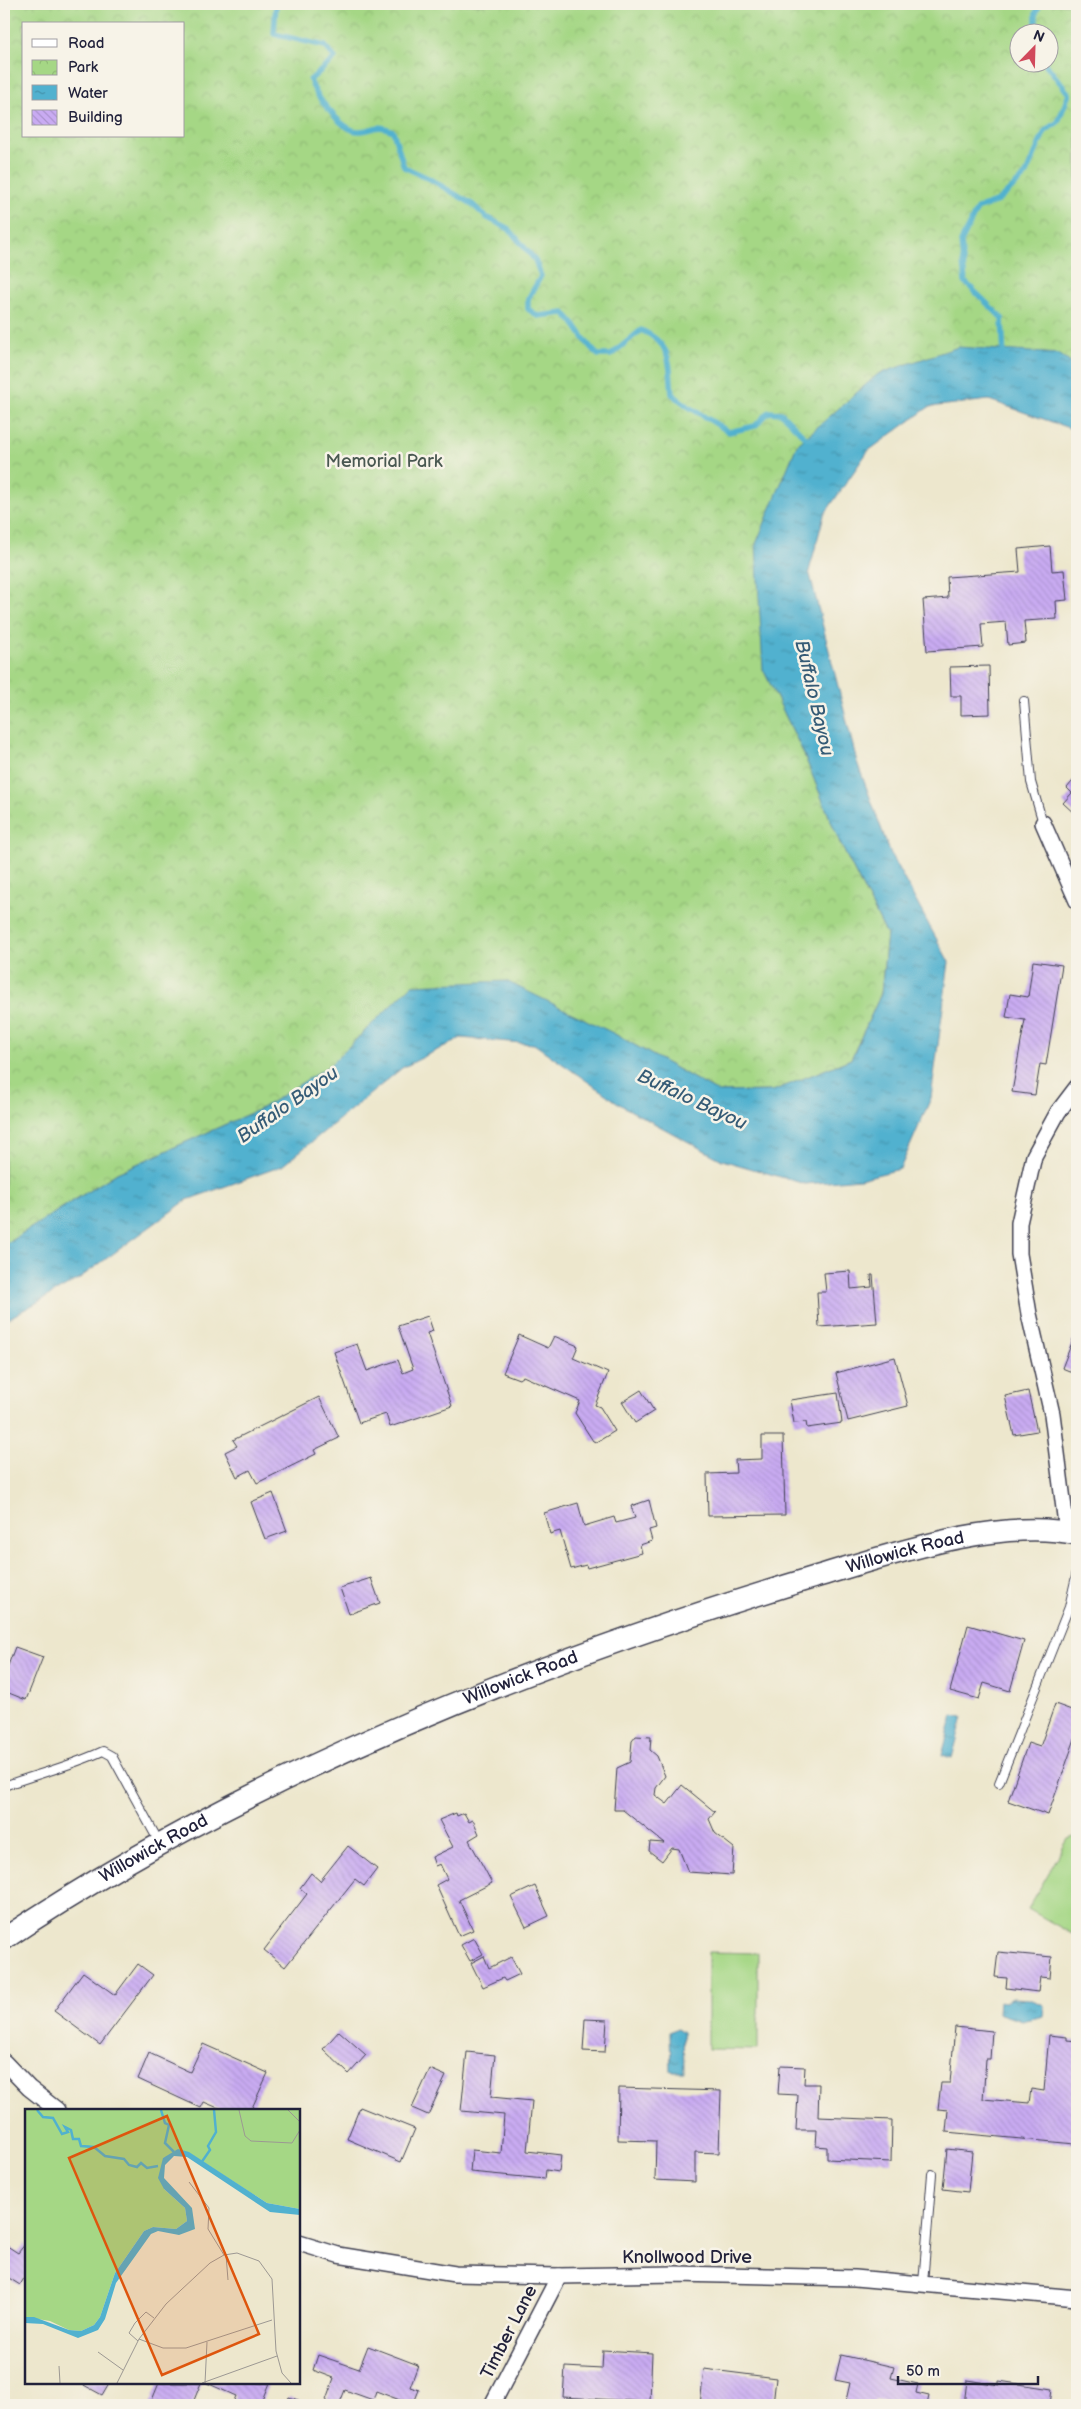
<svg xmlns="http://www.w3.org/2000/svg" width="1081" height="2409" font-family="'Balsamiq Sans',sans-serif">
<defs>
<pattern id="park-crowns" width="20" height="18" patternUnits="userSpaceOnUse" patternTransform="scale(1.25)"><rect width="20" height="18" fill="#a5d785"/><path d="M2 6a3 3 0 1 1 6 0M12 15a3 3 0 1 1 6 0" fill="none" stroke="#8eb874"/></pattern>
<pattern id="water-ripples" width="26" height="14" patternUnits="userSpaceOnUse" patternTransform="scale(1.25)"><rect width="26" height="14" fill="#51b1cf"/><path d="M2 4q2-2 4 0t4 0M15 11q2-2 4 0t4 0" fill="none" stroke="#4390a9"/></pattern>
<pattern id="building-back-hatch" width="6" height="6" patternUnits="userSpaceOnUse" patternTransform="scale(1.25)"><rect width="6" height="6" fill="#c9abf2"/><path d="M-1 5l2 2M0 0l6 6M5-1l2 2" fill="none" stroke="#ac93d0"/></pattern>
</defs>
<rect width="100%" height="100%" fill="#f7f3e8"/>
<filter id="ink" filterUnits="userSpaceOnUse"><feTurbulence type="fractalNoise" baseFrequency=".02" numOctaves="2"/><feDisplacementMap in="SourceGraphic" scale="10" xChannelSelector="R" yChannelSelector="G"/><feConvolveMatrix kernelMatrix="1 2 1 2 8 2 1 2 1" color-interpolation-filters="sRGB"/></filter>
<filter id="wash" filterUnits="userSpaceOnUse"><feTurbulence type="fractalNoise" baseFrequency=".0096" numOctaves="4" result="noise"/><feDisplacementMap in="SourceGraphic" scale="20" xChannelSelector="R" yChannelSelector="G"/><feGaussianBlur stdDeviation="1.12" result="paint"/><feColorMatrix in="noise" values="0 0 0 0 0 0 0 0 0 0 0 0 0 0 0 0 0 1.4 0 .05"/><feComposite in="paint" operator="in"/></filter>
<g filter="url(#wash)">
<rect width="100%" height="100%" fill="#ede7cd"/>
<path fill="url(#park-crowns)" stroke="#647c60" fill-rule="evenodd" d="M4,4h1073v364l-18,-14 -181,20 -115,295 40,83 37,91 47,92 -6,59 -30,65 -78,32 -55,1 -105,-59 -200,-48 -84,81 -67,42 -145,65 -113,72zM24,24h160v112h-160zM1018,32h30v30h-30z"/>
<g fill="#a5d785" stroke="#647c60">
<path d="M1077,1836v88l-5,10 -44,-25 40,-70z"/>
<path d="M708,1952l50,1v97l-50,-1z"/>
</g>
<g fill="url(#water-ripples)" stroke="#3a6a85">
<path d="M958,347l101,7 18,14v68l-8,-8 -80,-28 -60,7 -61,44 -44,64 -15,56 48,191 34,93 58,107 -18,136 -31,71 -40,10 -55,5 -83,-24 -98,-53 -90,-63 -73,-6 -59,30 -120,98 -95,34 -110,80 -73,41v-76l113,-72 145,-65 67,-42 83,-81 94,-4 107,52 105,59 55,-1 78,-32 30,-65 6,-59 -47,-92 -37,-91 -40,-83 -7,-125 41,-99 81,-71z"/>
<path d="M953,1715l10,2 -11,41 -10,-3z"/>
<path d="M1013,1998l17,1 14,6 -1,11 -22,5 -23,-8 1,-12 6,1z"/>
<path d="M677,2028l6,4 1,39h-13l-1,-39z"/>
</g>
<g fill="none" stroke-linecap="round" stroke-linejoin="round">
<g stroke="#51b1cf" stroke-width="5.5">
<path d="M276,4l-2,30 51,12 10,12 -25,22c5,15 33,53 50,51 17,-1 14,-8 33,0l11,36 24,11 44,26 14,13 23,12 26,31 6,16 -13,23v10l10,7 26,-3c14,12 20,30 34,42h13l30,-25c32,14 28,33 31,64l17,13 40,25 26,-6 14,-14 12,1 29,29"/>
<path d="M1036,32v-19l4,-9"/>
<path d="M1004,358l-2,-40 -37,-36 -4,-40 16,-33 21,-8 27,-25 20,-45 13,-9 11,-28 -25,-32"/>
</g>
</g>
<g id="blocks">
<g fill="url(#building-back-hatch)">
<path d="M1050,546l2,25 12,-1 3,30 -11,1 1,18 -33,2 2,22 -18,2 -2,-23 -25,2 2,23 -56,4 -4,-51 25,-2 -1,-21 73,-5 -2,-23z"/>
<path d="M989,666l1,48 -29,1v-19h-10l-1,-29z"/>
<path d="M1077,776v40l-14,-13 9,-10 -5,-5z"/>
<path d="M1033,961l29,4 -16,100 -6,-1 -5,31 -23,-3 13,-72 -19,-3 4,-23 18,3z"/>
<path d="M850,1271l1,18 21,-2 -1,-12h2l4,48 -58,4 -2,-35h9l-2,-19z"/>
<path d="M428,1316l5,15 -6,2 25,73 -62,21 -4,-13 -27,9 -25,-71 23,-8 10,27 31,-11 5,13 10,-4 -15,-43z"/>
<path d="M1076,1332h1v42l-15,-6z"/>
<path d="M519,1335l29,13 6,-12 24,10 -5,12 35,15 -13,32 5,2 15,24 -18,11 -4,-1 -18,-28 5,-12 -57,-25 -4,3 -16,-6z"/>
<path d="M895,1357l13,49 -60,15 -12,-48z"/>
<path d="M641,1390l13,21 -19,12 -13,-21z"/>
<path d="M1028,1391l9,40 -23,4 -9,-39z"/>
<path d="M838,1393l4,30 -35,5 -1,-6 -12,1 -4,-23z"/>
<path d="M319,1397l20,41 -25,12 2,4 -59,29 -7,-13 -13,7 -12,-25 12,-6 -4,-6z"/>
<path d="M762,1436h21l2,79 -77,1 -1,-42 29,-1 -1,-13 27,-1z"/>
<path d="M273,1493l14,38 -22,8 -14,-37z"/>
<path d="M649,1500l7,28 -7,2 3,11 -12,4 2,8 -55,15 -1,-3 -15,4 -11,-38 -10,3 -6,-21 34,-10 6,23 30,-9 2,6 19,-5 -4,-12z"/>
<path d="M371,1578l9,25 -31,11 -9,-26z"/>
<path d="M968,1625l56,16 -14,50 -26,-8 -5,16 -29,-8z"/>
<path d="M15,1647l28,10 -17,43 -22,-9v-15z"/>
<path d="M1055,1704l22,8v21l-29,82 -40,-14 20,-58 12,4z"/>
<path d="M636,1736l15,1 -1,13 7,6 8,20 -9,12 -1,7 12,9 15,-19 33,27 -6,7 6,14 19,15 -2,27 -44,-3 -9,-23 -7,-1 -10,13 -13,-10 1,-9 14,1 -41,-33h-9l3,-42 13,-6 2,-21z"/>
<path d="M456,1813l1,3 7,-3 5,9 4,-2 6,14 -10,6 23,43 -33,17 14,30 -14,6 -23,-51 11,-6 -7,-15 -5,2 -3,-9 21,-10 -14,-27z"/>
<path d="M348,1846l29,23 -13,17 -9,-7 -70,88 -21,-17 43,-56 -7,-6 11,-15 9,8z"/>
<path d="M535,1886l14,30 -23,11 -15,-30z"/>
<path d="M474,1938l9,16 -13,7 -9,-16z"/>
<path d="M998,1952l54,5 -2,21 -10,-1 -2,15 -32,-4 1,-10 -12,-1z"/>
<path d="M484,1956l5,12 22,-11 9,17 -15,7 -2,-3 -20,9 -12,-24z"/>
<path d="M138,1964l15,11 -53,70 -46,-34 29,-39 32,23z"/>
<path d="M585,2019l22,1 -2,32 -22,-1z"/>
<path d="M955,2027l37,4 -2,28h-4l-3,40 46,4 2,-14 13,2 5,-56 18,2v3l10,1v88l-2,15 -129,-12 2,-22 -10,-1 3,-26h9z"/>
<path d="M339,2031l27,24 -17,19 -26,-25z"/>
<path d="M203,2044l65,29 -17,37h-28l-19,-8 -3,6 -63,-29 11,-26 41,19z"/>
<path d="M467,2052l28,3 -4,42 41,4 -5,50 34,4 -2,17 -13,-2 -1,9 -75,-7 2,-22 29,3 3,-38 -43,-4z"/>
<path d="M780,2066l25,1 -1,17h15l-1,33 74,3 -1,42 -64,-3v-12l-11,-1 1,-16h-21l2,-35 -20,-1z"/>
<path d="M430,2069l16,7 -18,39 -16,-7z"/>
<path d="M619,2088l102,3 -2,62 -24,-1v30l-40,-2 1,-39 -38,-1z"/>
<path d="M360,2107l55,22 -14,33 -54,-23z"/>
<path d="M947,2149l25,3 -4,40 -25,-3z"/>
<path d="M26,2243v32l-6,10 -16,-10v-31l14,9z"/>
<path d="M368,2346l50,19 -8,22 9,3 -6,15 -37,-14 -3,9 -28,-10 -6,15 -14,-2 9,-25 -21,-8 5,-15 41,14z"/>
<path d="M603,2350l49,3 -2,49 -87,-5 2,-30 37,2z"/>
<path d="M841,2355l53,12 -3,11 27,6 -2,9 13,3 -2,9h-28l-24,-5 -1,5h-29l5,-22 -15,-3z"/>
<path d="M704,2369l72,9 -3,27h-73z"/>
<path d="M967,2380l32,5v-4l53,8 -2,16h-86z"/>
<path d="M83,2383h26l-7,12 -20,-11z"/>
<path d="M159,2383h42l-9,22h-42z"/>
<path d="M207,2383h62l-9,22h-28l4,-9z"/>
<path d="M289,2397l18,6v2h-21z"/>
</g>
</g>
</g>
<g filter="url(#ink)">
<use href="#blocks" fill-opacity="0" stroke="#404051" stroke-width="1"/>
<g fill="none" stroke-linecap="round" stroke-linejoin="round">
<defs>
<g id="lane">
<path d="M1024,701l7,81 12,41"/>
<path d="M999,1783l70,-176 8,-35"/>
<path d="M4,1786c33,-12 67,-20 99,-35l9,5 47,86"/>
<path d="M923,2283l9,-109"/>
</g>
<g id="street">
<path d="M1043,823l34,78"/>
<path d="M1067,1532l-15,-118 -23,-100 -10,-60v-31l15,-67 24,-44 19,-25"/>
<path d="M4,2062l25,26 28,22"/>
<path d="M299,2243l39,12 117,19 104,2 117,-2 179,4 222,20"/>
<path d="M492,2405l67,-129"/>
</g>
<g id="secondary">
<path id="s1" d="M4,1939c244,-164 531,-278 811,-362 77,-23 184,-60 262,-43"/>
</g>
</defs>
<use href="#lane" stroke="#404051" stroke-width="10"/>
<use href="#street" stroke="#404051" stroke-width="18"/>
<use href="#secondary" stroke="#404051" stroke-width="24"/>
<use href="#lane" stroke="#fff" stroke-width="8"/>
<use href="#street" stroke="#fff" stroke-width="15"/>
<use href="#secondary" stroke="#fff" stroke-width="21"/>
</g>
</g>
<g text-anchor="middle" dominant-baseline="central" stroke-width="5" stroke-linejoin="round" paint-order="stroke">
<g font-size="18" fill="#495851" stroke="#f7f3e8">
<text x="384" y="461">Memorial Park</text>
</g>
<g font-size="18" fill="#22223b" stroke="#f7f3e8">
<text stroke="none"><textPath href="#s1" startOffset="985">Willowick Road</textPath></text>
<text stroke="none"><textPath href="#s1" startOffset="580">Willowick Road</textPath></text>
<text stroke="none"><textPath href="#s1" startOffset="175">Willowick Road</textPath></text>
<text x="687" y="2257">Knollwood Drive</text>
<text transform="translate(509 2332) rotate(-63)">Timber Lane</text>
</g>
<g font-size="19" font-style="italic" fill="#355b76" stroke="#f7f3e8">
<text transform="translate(814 698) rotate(77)">Buffalo Bayou</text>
<text transform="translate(692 1100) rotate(25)">Buffalo Bayou</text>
<text transform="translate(288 1105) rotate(-35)">Buffalo Bayou</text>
</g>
</g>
<g transform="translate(25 2109)">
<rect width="275" height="275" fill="#ede7cd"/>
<path d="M0,1h275v99l-33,-6 -79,-51 -25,6 1,31 21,19 2,13 -11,8 -23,-2 -9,4 -29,42 -15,44 -6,8 -13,6 -12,-1 -19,-9 -25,-4z" fill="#a5d785"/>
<path d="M153,40l11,3 78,51 33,6v6l-30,-3 -83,-55 -13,-1 -9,9 -1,13 28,30 3,21 -16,6 -21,-4 -7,3 -35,49 -11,36 -7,11 -20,8 -35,-14 -18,-1v-6h9l35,13 12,1 13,-6 6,-8 15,-44 29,-42 9,-4 23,2 11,-8 -2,-13 -21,-19 -6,-11 5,-20z" fill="#51b1cf"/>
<path fill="none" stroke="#51b1cf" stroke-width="2.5" d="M12,1l6,7 10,1 9,16 6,-2 -3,-5 6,3 2,9h6l2,7 13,1 11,9 19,3 5,6 8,2 4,-4 6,5 11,-2M136,1l4,13 4,2 -4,18 9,9M176,54l9,-13 -2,-4 8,-14 -2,-22"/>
<path fill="none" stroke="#9c9893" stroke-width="1" d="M214,1l6,26 6,5 41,2 8,-13M263,1l12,12M164,73l20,26 -1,21 16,26M201,146l2,25M114,230l24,9h23l86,-28M113,232l-9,-8 6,-10 11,-11 8,6M73,243l25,18M34,257l1,17M92,274l22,-44 27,-35 44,-41 14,-8 13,-2 22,8 13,18 4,72 6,22 9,10M177,274l75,-27M180,274l2,-41"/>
<path fill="#de560e" fill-opacity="0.15" stroke="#de560e" stroke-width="2.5" d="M142,7l92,218 -97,41 -93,-217z"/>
<rect width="275" height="275" fill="none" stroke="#22223b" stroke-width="2.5"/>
</g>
<rect width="1081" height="2409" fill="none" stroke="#f7f3e8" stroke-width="20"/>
<rect x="22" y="22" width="162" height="115" fill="#f7f3e8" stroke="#a29fa3"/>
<rect x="32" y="39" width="25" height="8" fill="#ffffff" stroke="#a29fa3"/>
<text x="68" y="48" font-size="15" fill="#22223b">Road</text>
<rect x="32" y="60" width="25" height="15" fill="url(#park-crowns)" stroke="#a29fa3"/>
<text x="68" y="72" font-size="15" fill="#22223b">Park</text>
<rect x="32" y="85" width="25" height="15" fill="url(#water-ripples)" stroke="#a29fa3"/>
<text x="68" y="98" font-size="15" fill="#22223b">Water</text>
<rect x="32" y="110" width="25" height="15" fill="url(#building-back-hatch)" stroke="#a29fa3"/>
<text x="68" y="122" font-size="15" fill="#22223b">Building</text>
<g transform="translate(1034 48) rotate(23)"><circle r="24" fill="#f7f3e8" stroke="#a29fa3"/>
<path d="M0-4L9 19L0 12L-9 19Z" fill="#d1495b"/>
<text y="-8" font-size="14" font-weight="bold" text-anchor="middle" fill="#22223b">N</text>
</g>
<path d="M898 2376v8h140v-8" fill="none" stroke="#22223b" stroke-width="2.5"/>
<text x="906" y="2376" font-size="15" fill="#22223b" stroke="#f7f3e8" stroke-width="4" paint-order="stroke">50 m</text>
</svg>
